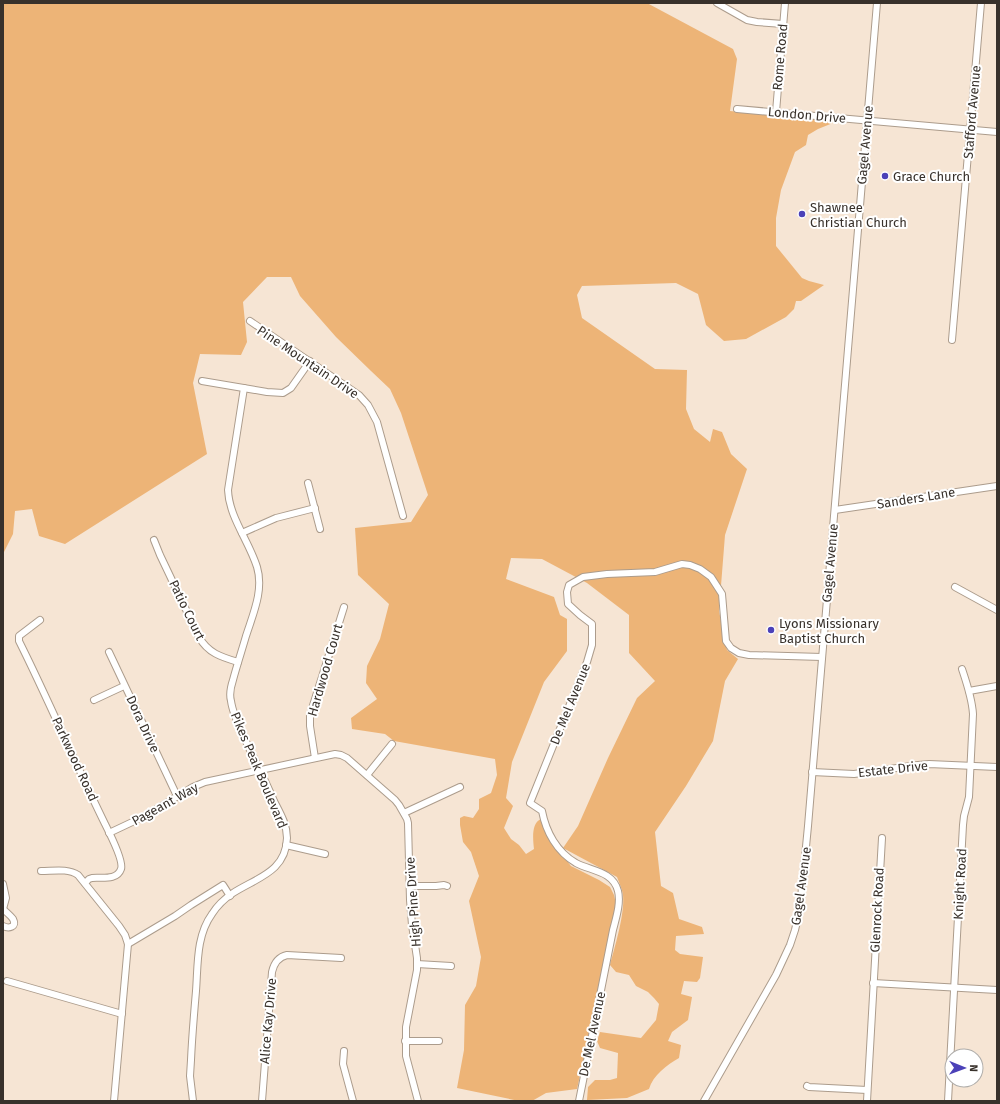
<svg xmlns="http://www.w3.org/2000/svg" width="1000" height="1104" font-family="'Fira Sans',sans-serif">
<rect width="100%" height="100%" fill="#f6e5d4"/>
<path fill="#edb477" d="M3,3h644l86,46 4,10 -7,52 81,8h22v4l-15,6 -10,6 -2,10 -11,7 -14,38 -5,28v28l26,32 7,3 15,4 -23,16h-5l-2,8 -8,8 -40,22 -22,2 -18,-16 -8,-31 -22,-11 -94,3 -5,9 5,23 73,51 32,1 -1,39 8,20 16,13 3,-13 9,3 9,22 16,15 -22,66 -6,76 8,39 11,9 -13,22 -12,60 -27,45 -31,46 6,54 12,7 6,26 23,8 2,7 -28,2 -1,14 5,4 23,3 -3,21 -3,4 -13,-1 -3,13 11,3 -4,23 -16,12 -4,9 13,4 -2,13c-12,7 -26,17 -30,31l-22,9 -40,2 1,-13 7,-7h15l7,-2 1,-25 -18,-5 -3,-7 3,-9 41,6 15,-18 3,-16 -5,-6 -6,-6 -12,-6 -7,-11 -13,-3 -6,-7c5,-19 15,-51 13,-70 -1,-7 -4,-12 -6,-18l-54,-29 15,-22 30,-68 29,-60 18,-17 -26,-28v-38l-42,-32 -45,-24 -31,-1 -5,21 48,18 6,18 7,4v32l-23,31 -32,80 -6,36 7,8 -9,22 7,11 8,6 7,9 8,-5c-1,-9 -3,-26 7,-30l7,18 23,29 28,14 11,7 4,8 2,9 -2,17 -37,168 -31,4 -14,8h-13l-62,-13 7,-38 1,-45 11,-19 5,-29 -12,-56 10,-25 -8,-24 -8,-10 -3,-17v-7l4,-2 9,2 6,-9v-10l12,-6 6,-18 -2,-16 -101,-18 -9,-7 -33,-5 -1,-11 26,-19 -11,-16 1,-17 13,-27 9,-35 -31,-29 -3,-47 56,-6 17,-27 -27,-82 -11,-24 -19,-18 -35,-34 -36,-41 -9,-19h-24l-24,25 4,40 -6,13 -41,-1 -7,29 14,71 -142,90 -26,-8 -7,-27 -17,2 -2,23 -10,20z"/>
<g fill="none" stroke-linecap="round" stroke-linejoin="round">
<defs>
<g id="minor">
<path d="M717,3l30,17 10,2 26,2"/>
<path d="M737,109l260,23"/>
<path d="M776,112l9,-109"/>
<path d="M250,321l109,74 9,10 9,17 26,94"/>
<path d="M952,340l29,-337"/>
<path d="M202,381l65,11 16,1 8,-5 19,-27"/>
<path d="M308,483l12,46"/>
<path d="M835,510l162,-24"/>
<path d="M242,533l34,-15 39,-10"/>
<path d="M154,540l6,15 39,82c9,16 22,20 39,25"/>
<path d="M955,587l42,23"/>
<path d="M40,620l-21,16v5c30,60 56,122 86,183 4,8 19,37 16,45 -4,12 -20,8 -29,9l-3,1 -4,4"/>
<path d="M109,652l68,144"/>
<path d="M969,691l28,-5"/>
<path d="M94,700l30,-14"/>
<path d="M315,758l-5,-32v-11l34,-108"/>
<path d="M812,772l42,2 64,-9 11,-1 68,3"/>
<path d="M367,775l25,-31"/>
<path d="M404,813l56,-26"/>
<path d="M109,833l36,-17 48,-29 12,-5 130,-28 6,1 6,3 48,42 4,5 8,14 1,4 2,77 2,25 5,33v12l-11,57v29l12,45"/>
<path d="M286,845l39,9"/>
<path d="M41,871c12,0 27,-3 37,4l41,51 6,9 3,9 -14,157"/>
<path d="M3,884l3,14 -3,11"/>
<path d="M410,886h26l8,-1 3,1"/>
<path d="M3,909c3,3 8,7 10,10 4,8 -4,10 -10,7"/>
<path d="M128,944l47,-28 16,-11 32,-20 7,11"/>
<path d="M417,964l34,2"/>
<path d="M7,981l115,33"/>
<path d="M873,983l124,7"/>
<path d="M405,1041h34"/>
<path d="M344,1051l-1,13 10,37"/>
<path d="M807,1086l2,1 58,3"/>
<path d="M193,1101l-3,-25 1,-16c1,-23 3,-46 5,-69 2,-26 0,-55 16,-77 5,-8 12,-15 21,-21 23,-15 53,-21 54,-55 0,-14 -7,-25 -13,-37 -8,-19 -17,-37 -26,-55 -6,-14 -15,-30 -17,-45 -2,-7 0,-15 2,-21 4,-15 9,-30 13,-44 7,-22 18,-46 11,-69 -8,-26 -28,-50 -29,-77l16,-102"/>
<path d="M262,1101l10,-129c2,-9 6,-15 15,-17l54,3"/>
<path d="M579,1101l34,-171c3,-12 8,-27 5,-39 -5,-20 -27,-20 -42,-28 -19,-11 -30,-31 -34,-52l-12,-8 57,-141 5,-17v-21l-12,-9 -12,-11 -1,-12 2,-7 14,-8 24,-3 48,-2 27,-8 8,1 10,4 11,8 11,17 4,47 5,7 8,5 10,2 73,2"/>
<path d="M704,1101l72,-126 14,-30 5,-15 5,-22 8,-82 69,-823"/>
<path d="M867,1101l15,-263"/>
<path d="M948,1101l15,-276 1,-9 5,-19 4,-83c-1,-16 -6,-30 -11,-45"/>
</g>
</defs>
<use href="#minor" stroke="#ac9c8c" stroke-width="8"/>
<use href="#minor" stroke="#fff" stroke-width="6"/>
</g>
<g fill="#4b41b8" stroke="#fff" stroke-width="1.5">
<circle cx="885" cy="176" r="4"/>
<circle cx="802" cy="214" r="4"/>
<circle cx="771" cy="630" r="4"/>
</g>
<g text-anchor="middle" dominant-baseline="central" stroke-width="4" stroke-linejoin="round" paint-order="stroke">
<g font-size="13" fill="#38312b" stroke="#fff">
<text transform="translate(780 57) rotate(-85)">Rome Road</text>
<text transform="translate(972 112) rotate(-85)">Stafford Avenue</text>
<text transform="translate(807 115) rotate(5)">London Drive</text>
<text transform="translate(865 145) rotate(-85)">Gagel Avenue</text>
<text transform="translate(308 362) rotate(34)">Pine Mountain Drive</text>
<text transform="translate(916 498) rotate(-9)">Sanders Lane</text>
<text transform="translate(830 563) rotate(-85)">Gagel Avenue</text>
<text transform="translate(187 610) rotate(64)">Patio Court</text>
<text transform="translate(325 670) rotate(-74)">Hardwood Court</text>
<text transform="translate(570 704) rotate(-68)">De Mel Avenue</text>
<text transform="translate(143 724) rotate(65)">Dora Drive</text>
<text transform="translate(75 759) rotate(65)">Parkwood Road</text>
<text transform="translate(893 769) rotate(-6)">Estate Drive</text>
<text transform="translate(259 770) rotate(67)">Pikes Peak Boulevard</text>
<text transform="translate(165 804) rotate(-29)">Pageant Way</text>
<text transform="translate(960 884) rotate(-87)">Knight Road</text>
<text transform="translate(801 886) rotate(-82)">Gagel Avenue</text>
<text transform="translate(413 902) rotate(-94)">High Pine Drive</text>
<text transform="translate(877 910) rotate(-87)">Glenrock Road</text>
<text transform="translate(268 1021) rotate(-85)">Alice Kay Drive</text>
<text transform="translate(592 1034) rotate(-78)">De Mel Avenue</text>
</g>
<g font-size="13" fill="#38312b" stroke="#fff" text-anchor="start">
<text x="893" y="176">Grace Church</text>
<text x="810" y="207">Shawnee<tspan x="810" dy="15">Christian Church</tspan></text>
<text x="779" y="623">Lyons Missionary<tspan x="779" dy="15">Baptist Church</tspan></text>
</g>
</g>
<rect width="1000" height="1104" fill="none" stroke="#38312b" stroke-width="8"/>
<g transform="translate(964 1068) rotate(91)"><circle r="19" fill="#ffffff" stroke="#afadaa"/>
<path d="M0-3L7 15L0 10L-7 15Z" fill="#4b41b8"/>
<text y="-6" font-size="11" font-weight="bold" text-anchor="middle" fill="#38312b">N</text>
</g>
</svg>
